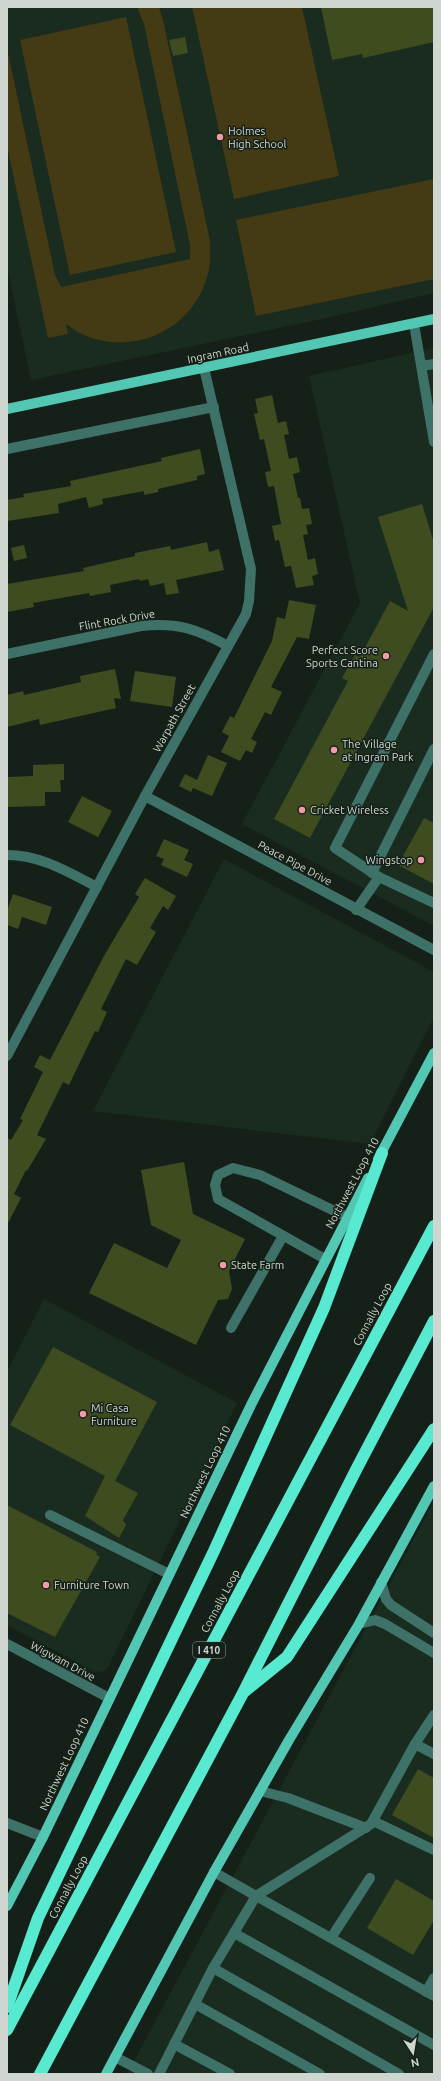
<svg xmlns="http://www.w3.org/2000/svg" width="441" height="2081" font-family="Ubuntu,sans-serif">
<rect width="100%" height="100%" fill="#152118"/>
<g fill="#1a2c1f">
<path d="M7,7h427v286l-112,26 -291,61 -24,-113z"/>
<path d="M434,348v578l-192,-102 118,-221 -51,-227z"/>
<path d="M224,859l210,113v45l-64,127 -277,-33z"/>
<path d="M44,1299l193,104 -129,264 -4,4 -9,1 -88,-47v-253z"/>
<path d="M434,1501v573h-307z"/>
</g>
<g fill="#443a13">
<path d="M137,7h22l4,13 47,221c0,12 1,24 -3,36 -15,54 -76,80 -125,57 -6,-2 -11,-7 -16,-10l2,10 -20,4 -41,-192v-98l48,227 6,12 129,-28v-14l-46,-221z"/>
<path d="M192,7h110l37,169 -105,23z"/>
<path d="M126,17l50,235 -106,23 -50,-235z"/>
<path d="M434,179v100l-178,37 -20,-96z"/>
</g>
<g fill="#3f4c20">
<path d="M321,7h113v35l-71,16 -1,-4 -30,6z"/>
<path d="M185,37l3,16 -15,3 -4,-16z"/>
<path d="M272,395l6,28 8,-2 3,13 -5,1 5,24 8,-2 3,15 -7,2 5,24h2l2,11 7,-1 3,16 -6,1 2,9 -5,1 5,25 7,-2 3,16 -6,2 2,9 -18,3 -5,-22 -6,1 -6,-27 -4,1 -3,-15 9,-2 -7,-38 -6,1 -3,-15 6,-1 -7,-32 -4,1 -6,-26 4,-1 -3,-14z"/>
<path d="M200,449l5,25 -8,2v4l-39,9v3l-14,3v-4l-42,8 1,5 -14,4 -3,-11 -28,7 1,9 -52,8v-21l17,-3 -1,-3 48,-8 -1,-5 92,-20 -1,-3z"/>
<path d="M422,504l12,39v64l-124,231 -36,-19 74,-138 -6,-3 13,-23 5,2 30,-56 18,10 -30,-94z"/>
<path d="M207,542l2,10 10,-3 5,21 -48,10 3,13 -13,2 -2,-12 -14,3 -2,-7 -8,2 -1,-2 -29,6 1,7 -21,4 -1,-3 -56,10 1,4 -27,5v-28l77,-13 -1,-3 52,-12v-3l35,-7 1,4z"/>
<path d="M24,545l3,13 -13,3 -3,-13z"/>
<path d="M289,600l27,5 -7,34 -12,-2 -26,50 11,5 -11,23 -6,-3 -14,27 6,3 -5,11 -6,-3 -6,11 -19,-9 8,-16 -7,-4 8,-16 4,2 38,-77 5,-24 8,2z"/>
<path d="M115,669l6,30 -7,-1 2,10 -76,17 -1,-6 -32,8v-32l16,-4 1,4 57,-13 -1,-6z"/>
<path d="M135,671l41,6 -4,30 -42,-6z"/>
<path d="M208,755l19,8 -15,33 -19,-8 -2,4 -12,-6 6,-12 12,6z"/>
<path d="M64,764v16h-4l1,12h-16v14l-38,1v-30l26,-1v-11z"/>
<path d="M82,796l30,15 -14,26 -30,-15z"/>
<path d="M424,818l10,5v61l-36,-19z"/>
<path d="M164,839l25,11 -5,10 9,4 -6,13 -26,-12 3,-6 -8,-3z"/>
<path d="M145,878l31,18 -8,14 -5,-4 -13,22 6,4 -19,33 -11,-6 -25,50 6,3 -9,20 -3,-1 -26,54 -6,-3 -26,53 9,4 -19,32 -1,-1 -12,24 7,4 -14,27v-87l4,2 12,-20 -3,-1 23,-47 -9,-5 6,-12 10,5 55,-106 34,-57 -4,-3z"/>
<path d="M13,894l39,13 -6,18 -24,-8 -4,12 -11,-4v-14z"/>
<path d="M184,1162l9,52 52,25 -16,32 3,18 -4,10 -10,1 -22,45 -107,-52 25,-50 53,25 14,-28 -30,-15 -10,-55z"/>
<path d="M53,1347l104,55 -42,79 23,12 -15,27 3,5 -7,13 -34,-22 20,-40 -95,-51z"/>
<path d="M7,1505l90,47 -1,2 4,3 -45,80 -48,-24z"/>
<path d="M418,1769l16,9v60l-42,-23z"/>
<path d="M396,1879l38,22v19l-21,35 -46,-27z"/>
</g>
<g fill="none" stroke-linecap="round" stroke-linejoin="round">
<g stroke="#3e7268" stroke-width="10">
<path d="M414,324l20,118"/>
<path d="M422,366l12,-2"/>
<path d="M7,449l207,-42"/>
<path d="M7,654l134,-28c36,-4 56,3 87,20"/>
<path d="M145,796l289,154"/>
<path d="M7,855c34,0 61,17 90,32"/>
<path d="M372,873l62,-124"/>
<path d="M379,877l55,26"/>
<path d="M356,910l23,-33 -44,-29 99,-194"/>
<path d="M7,1056l138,-260 101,-182 3,-13 2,-32 -47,-201"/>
<path d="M325,1259l-107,-60 -3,-14 3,-10 15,-7 27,7 87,42"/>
<path d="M231,1328l52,-92"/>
<path d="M50,1515l119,59"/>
<path d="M381,1582l5,17 5,6 43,28"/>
<path d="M359,1624l16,-4 10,4 49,29"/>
<path d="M7,1644l102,54"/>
<path d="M415,1744l19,10"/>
<path d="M260,1791l28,7 78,30"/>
<path d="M373,1821l61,29"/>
<path d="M7,1823l36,14"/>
<path d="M214,1872l42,24 115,-72 44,-80 19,-29"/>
<path d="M234,1933l200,112"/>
<path d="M331,1938l39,-60"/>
<path d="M213,1968l186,106"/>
<path d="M426,1992l8,-14"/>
<path d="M195,2004l125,70"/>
<path d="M174,2044l56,30"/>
<path d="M115,2057l33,17"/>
<path d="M159,2074l54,-106 43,-72 178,100"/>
</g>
<g stroke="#52c7b3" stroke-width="10">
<path d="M7,409l427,-90"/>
<path d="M378,1159l56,-106"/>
<path d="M7,1906l36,-69 209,-434 116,-225"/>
<path d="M106,2074l108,-202 75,-132 70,-116 75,-138"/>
</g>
<g stroke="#58e9d1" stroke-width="12">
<path d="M245,1691l42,-34 147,-228"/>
<path d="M7,2007l31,-89 176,-367 110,-243 58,-155"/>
<path d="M7,2030l427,-804"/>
<path d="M40,2074l203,-381 114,-225 77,-147"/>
</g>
</g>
<g fill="#f39aa8" stroke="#152118" stroke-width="1.5">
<circle cx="220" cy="137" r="4"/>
<circle cx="386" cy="656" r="4"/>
<circle cx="334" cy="750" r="4"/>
<circle cx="302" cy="810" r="4"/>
<circle cx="421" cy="860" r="4"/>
<circle cx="223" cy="1265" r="4"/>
<circle cx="83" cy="1414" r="4"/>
<circle cx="46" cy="1585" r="4"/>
</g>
<g text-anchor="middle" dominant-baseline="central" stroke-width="3" stroke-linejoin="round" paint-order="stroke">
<rect fill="#152118" stroke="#96a098" stroke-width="1" x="193" y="1642" width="32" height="16" rx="3"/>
<g font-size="10" font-weight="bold" fill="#ced6cf">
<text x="209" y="1650">I 410</text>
</g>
<g font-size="11" fill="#ced6cf" stroke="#152118" text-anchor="start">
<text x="228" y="131">Holmes<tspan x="228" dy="13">High School</tspan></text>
<text x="378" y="650" text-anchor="end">Perfect Score<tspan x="378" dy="13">Sports Cantina</tspan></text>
<text x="342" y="744">The Village<tspan x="342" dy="13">at Ingram Park</tspan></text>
<text x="310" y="810">Cricket Wireless</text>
<text x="413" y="860" text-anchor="end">Wingstop</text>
<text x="231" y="1265">State Farm</text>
<text x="91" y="1408">Mi Casa<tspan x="91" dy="13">Furniture</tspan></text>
<text x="54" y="1585">Furniture Town</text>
</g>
<g font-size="11" fill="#ced6cf" stroke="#152118">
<text transform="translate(218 353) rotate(-12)">Ingram Road</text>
<text transform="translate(117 620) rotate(-10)">Flint Rock Drive</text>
<text transform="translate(174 718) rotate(-61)">Warpath Street</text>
<text transform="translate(295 863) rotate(28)">Peace Pipe Drive</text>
<text transform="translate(352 1183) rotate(-62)">Northwest Loop 410</text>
<text transform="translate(372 1314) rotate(-62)">Connally Loop</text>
<text transform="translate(205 1472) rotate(-64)">Northwest Loop 410</text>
<text transform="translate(220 1601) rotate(-62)">Connally Loop</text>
<text transform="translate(63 1661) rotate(28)">Wigwam Drive</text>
<text transform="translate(64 1764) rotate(-65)">Northwest Loop 410</text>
<text transform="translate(68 1887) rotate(-62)">Connally Loop</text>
</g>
</g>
<rect width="441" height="2081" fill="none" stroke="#ced6cf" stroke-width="16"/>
<g transform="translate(413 2053) rotate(168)" stroke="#152118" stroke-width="3" paint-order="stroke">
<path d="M0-3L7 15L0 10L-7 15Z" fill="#ced6cf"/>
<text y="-6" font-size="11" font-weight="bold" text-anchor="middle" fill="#ced6cf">N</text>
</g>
</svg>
